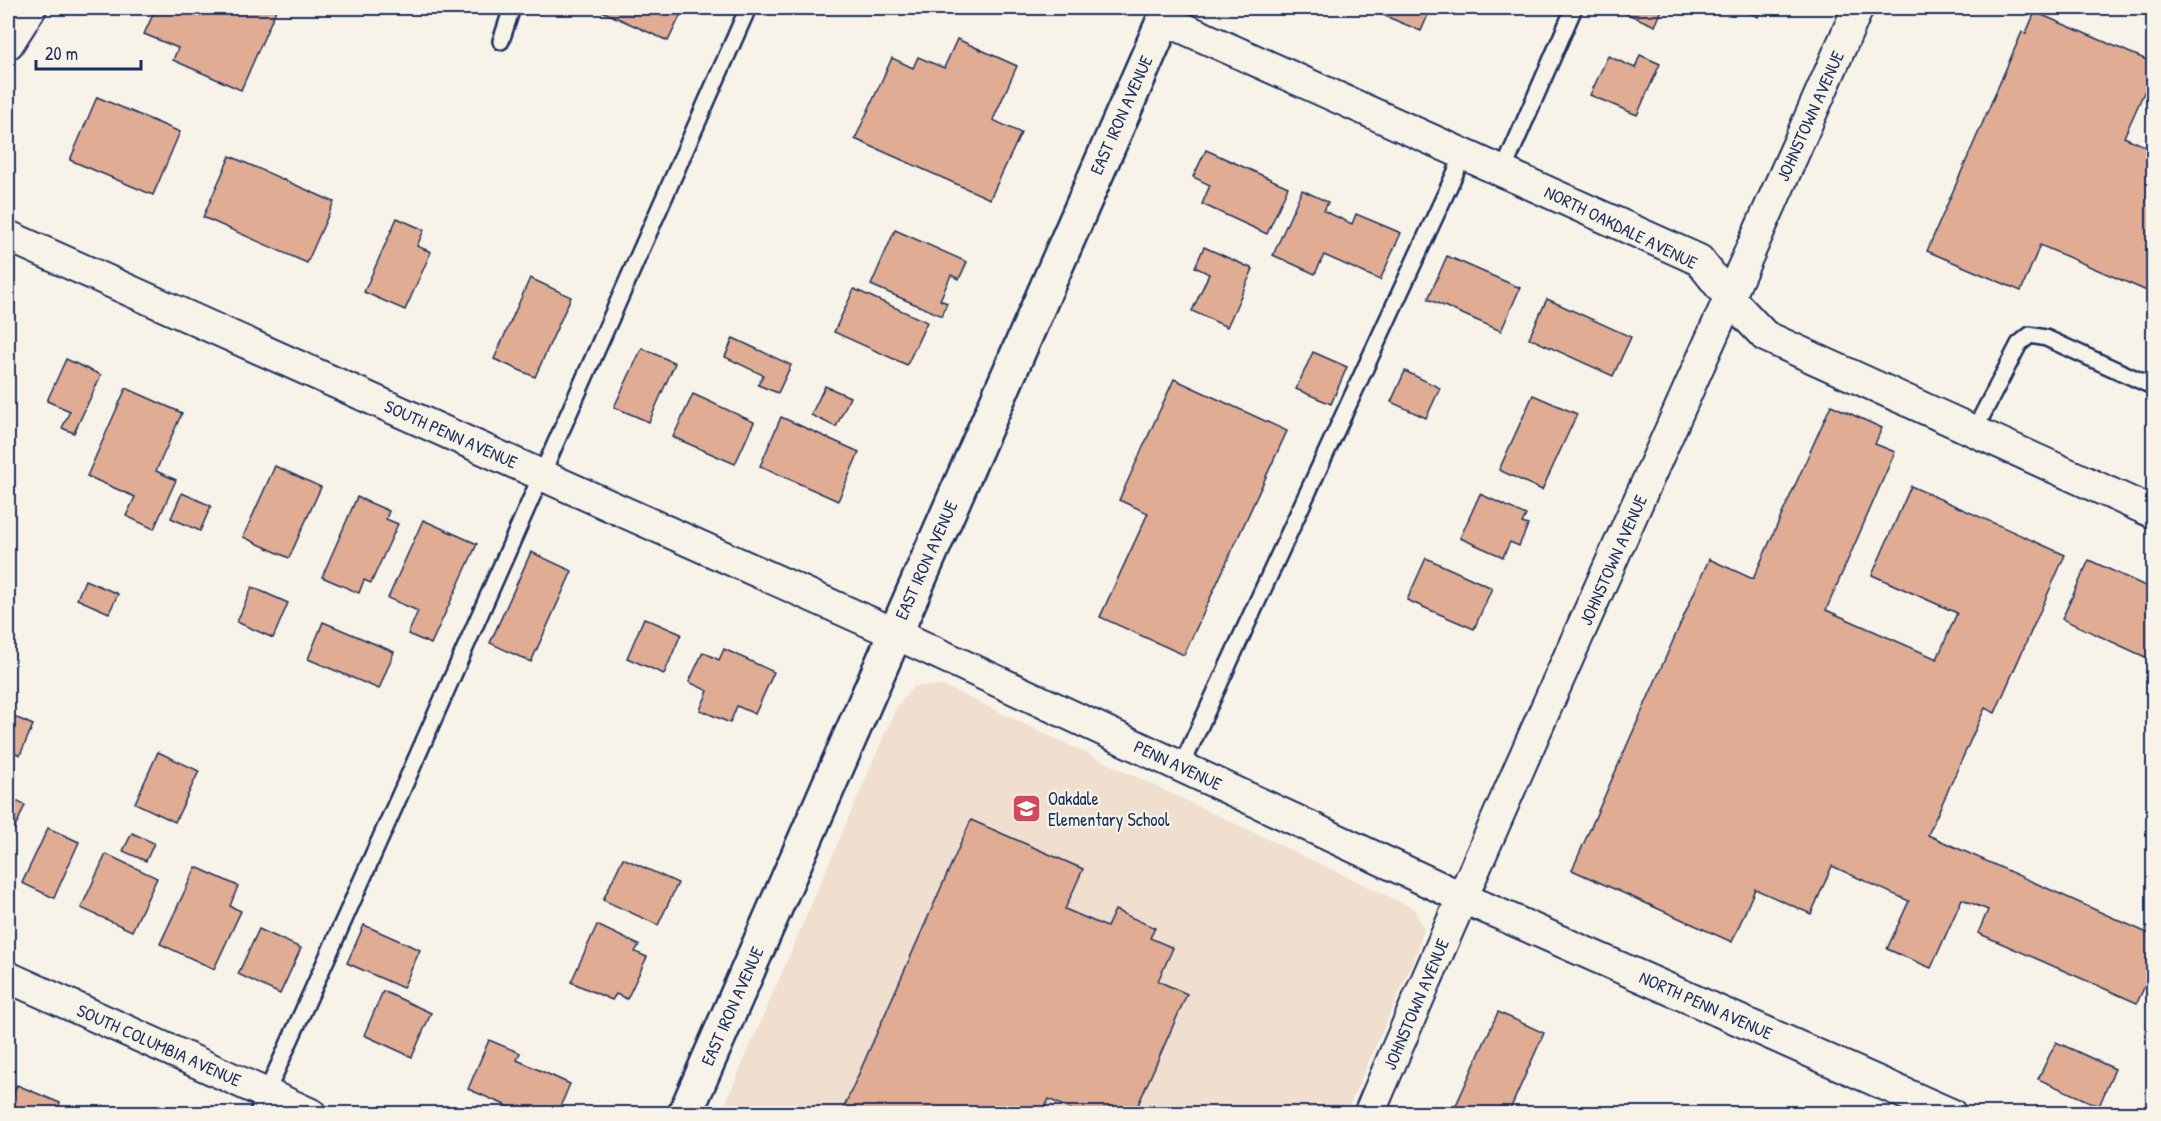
<svg xmlns="http://www.w3.org/2000/svg" width="2161" height="1121" font-family="'Patrick Hand',sans-serif">
<rect width="100%" height="100%" fill="#f7f3e8"/>
<filter id="ink" filterUnits="userSpaceOnUse"><feTurbulence type="fractalNoise" baseFrequency=".0167" numOctaves="2"/><feDisplacementMap in="SourceGraphic" scale="12" xChannelSelector="R" yChannelSelector="G"/><feConvolveMatrix kernelMatrix="1 2 1 2 8 2 1 2 1" color-interpolation-filters="sRGB"/></filter>
<g filter="url(#ink)">
<path fill="#f0dece" d="M914,686h30l469,222 11,21 -7,23 -71,161 -625,1 175,-406z"/>
<g fill="#e0ac93" stroke="#1b2f5e" stroke-width="1.5">
<path d="M156,8h121l-36,82 -68,-30 5,-12 -34,-14z"/>
<path d="M595,8h89l-16,33z"/>
<path d="M1366,8h65l-10,23z"/>
<path d="M1614,8h49l-8,18z"/>
<path d="M1739,8h23l-4,9z"/>
<path d="M2035,12l119,51v7l-30,67 30,13v144l-114,-49 -19,46 -94,-40 95,-219 4,1z"/>
<path d="M957,39l60,27 -24,54 28,13 -31,66 -135,-60 37,-81 21,10 5,-11 26,11z"/>
<path d="M1640,55l20,9 -23,51 -47,-20 18,-39 27,12z"/>
<path d="M97,97l83,35 -27,63 -83,-35z"/>
<path d="M1206,150l82,37 -21,47 -65,-30 8,-19 -17,-8z"/>
<path d="M230,156l104,46 -27,61 -104,-46z"/>
<path d="M1302,190l26,12 -4,9 28,13 4,-10 45,19 -21,47 -56,-25 -9,19 -42,-19z"/>
<path d="M397,218l27,12 -7,16 14,6 -26,58 -41,-18z"/>
<path d="M895,230l72,32 -8,17 -8,-4 -11,25 7,3 -5,13 -71,-31z"/>
<path d="M1204,247l49,22 -26,58 -35,-16 17,-37 -14,-7z"/>
<path d="M1447,256l73,32 -19,43 -73,-32z"/>
<path d="M530,278l41,19 -36,80 -41,-18z"/>
<path d="M854,289l73,33 -20,43 -73,-33z"/>
<path d="M1547,299l84,38 -18,39 -84,-38z"/>
<path d="M733,338l58,27 -13,28 -20,-8 5,-10 -38,-18z"/>
<path d="M642,348l33,15 -26,59 -35,-15z"/>
<path d="M1313,352l34,15 -16,37 -35,-15z"/>
<path d="M66,359l35,16 -27,58 -12,-5 8,-17 -23,-10z"/>
<path d="M1405,371l35,17 -14,30 -35,-16z"/>
<path d="M1174,379l113,52 -103,224 -84,-38 48,-104 -29,-13z"/>
<path d="M825,386l25,11 -14,30 -25,-12z"/>
<path d="M126,388l56,25 -26,58 20,9 -22,49 -28,-13 9,-19 -48,-21z"/>
<path d="M693,394l61,28 -19,42 -62,-27z"/>
<path d="M1533,395l44,19 -35,76 -43,-20z"/>
<path d="M1831,405l51,23 -7,16 20,8 -69,158 111,49 20,-46 -85,-38 39,-89 154,69 -70,158 -10,-5 -57,127 226,101v30l-17,37 -159,-70 10,-23 -26,-11 -31,69 -44,-19 22,-48 -77,-35 -21,48 -56,-25 -23,53 -160,-72 137,-311 44,20z"/>
<path d="M781,417l78,35 -21,49 -78,-35z"/>
<path d="M275,466l46,21 -32,71 -46,-21z"/>
<path d="M182,493l29,13 -11,25 -29,-13z"/>
<path d="M1480,494l46,21 -4,8 6,2 -9,21 -9,-4 -7,15 -43,-19z"/>
<path d="M357,497l32,14 -3,8 12,5 -27,59 -7,-3 -5,13 -37,-16z"/>
<path d="M423,520l54,24 -46,100 -23,-10 10,-23 -30,-13z"/>
<path d="M531,552l41,19 -41,91 -41,-19z"/>
<path d="M1426,558l66,30 -18,41 -67,-29z"/>
<path d="M2089,560l65,30v71l-92,-42z"/>
<path d="M85,580l33,14 -9,19 -32,-14z"/>
<path d="M252,587l36,16 -15,35 -36,-16z"/>
<path d="M644,618l37,16 -17,40 -37,-16z"/>
<path d="M323,622l71,30 -15,37 -71,-30z"/>
<path d="M724,649l50,23 -19,42 -18,-8 -7,17 -30,-13 8,-19 -19,-9 14,-30 16,8z"/>
<path d="M8,714l25,11 -13,30 -12,-5z"/>
<path d="M158,752l41,19 -24,51 -40,-19z"/>
<path d="M8,797l17,8 -17,39z"/>
<path d="M971,820l112,49 -18,40 42,18 8,-17 40,18 -5,10 23,10 -15,33 29,13 -53,120h-54l-31,-15 -7,15h-201z"/>
<path d="M48,828l31,14 -25,56 -32,-15z"/>
<path d="M132,833l22,10 -8,18 -23,-10z"/>
<path d="M106,854l51,24 -25,53 -51,-23z"/>
<path d="M623,858l55,25 -20,42 -55,-25z"/>
<path d="M196,867l42,19 -8,20 11,5 -27,58 -54,-25z"/>
<path d="M364,925l56,25 -17,38 -56,-25z"/>
<path d="M597,925l42,20 -4,7 12,5 -20,42 -11,-5 -4,6 -41,-18z"/>
<path d="M259,929l42,19 -21,46 -42,-20z"/>
<path d="M383,991l48,22 -19,44 -48,-22z"/>
<path d="M1498,1012l46,21 -36,81h-56z"/>
<path d="M489,1040l31,13 -3,7 53,24 -13,30h-31l-58,-25z"/>
<path d="M2056,1042l59,27 -16,37 -61,-27z"/>
<path d="M17,1085l43,18 -4,11h-48v-7z"/>
</g>
<g fill="none" stroke-linecap="round" stroke-linejoin="round">
<defs>
<g id="lane">
<path d="M501,41l11,-33"/>
<path d="M1503,171l71,-163"/>
<path d="M1974,431l45,-87 11,-9 16,3 108,49"/>
<path d="M1181,767l283,-613"/>
<path d="M257,1114l155,-346 336,-760"/>
</g>
<g id="street">
<path d="M1163,19l536,241 31,39 35,37 389,177"/>
<path d="M8,44l23,-36"/>
<path d="M8,236l886,397 567,264 490,217"/>
<path d="M8,977l303,137"/>
<path d="M1369,1114c158,-372 327,-737 489,-1106"/>
</g>
<path id="secondary" d="M685,1114l484,-1106"/>
</defs>
<use href="#lane" stroke="#1b2f5e" stroke-width="20"/>
<use href="#street" stroke="#1b2f5e" stroke-width="34"/>
<use href="#secondary" stroke="#1b2f5e" stroke-width="38"/>
<use href="#lane" stroke="#f7f3e8" stroke-width="15"/>
<use href="#street" stroke="#f7f3e8" stroke-width="30"/>
<use href="#secondary" stroke="#f7f3e8" stroke-width="33"/>
</g>
</g>
<defs>
<symbol id="school-square" viewBox="-11 -11 22 22"><rect x="-9" y="-9" width="18" height="18" rx="4" fill="#d1495b" stroke="#f7f3e8"/><path d="M0-5L7-2L0 1L-7-2ZM-4 1L0 2.5L4 1V4Q0 6-4 4Z" fill="#fff"/></symbol>
</defs>
<g fill-rule="evenodd">
<use href="#school-square" x="1010" y="792" width="33" height="33"/>
</g>
<g text-anchor="middle" dominant-baseline="central" stroke-width="4.5" stroke-linejoin="round" paint-order="stroke">
<g font-size="18" fill="#1b2f5e" stroke="#f7f3e8">
<text transform="translate(1121 115) rotate(-66)">EAST IRON AVENUE</text>
<text transform="translate(1810 116) rotate(-66)">JOHNSTOWN AVENUE</text>
<text transform="translate(1621 227) rotate(26)">NORTH OAKDALE AVENUE</text>
<text transform="translate(451 434) rotate(24)">SOUTH PENN AVENUE</text>
<text transform="translate(926 560) rotate(-66)">EAST IRON AVENUE</text>
<text transform="translate(1613 560) rotate(-66)">JOHNSTOWN AVENUE</text>
<text transform="translate(1178 765) rotate(25)">PENN AVENUE</text>
<text transform="translate(1416 1004) rotate(-67)">JOHNSTOWN AVENUE</text>
<text transform="translate(1706 1005) rotate(24)">NORTH PENN AVENUE</text>
<text transform="translate(732 1006) rotate(-66)">EAST IRON AVENUE</text>
<text transform="translate(159 1045) rotate(24)">SOUTH COLUMBIA AVENUE</text>
</g>
<g font-size="18" fill="#1b2f5e" stroke="#f7f3e8" text-anchor="start">
<text x="1048" y="798">Oakdale<tspan x="1048" dy="21">Elementary School</tspan></text>
</g>
</g>
<rect width="2161" height="1121" fill="none" stroke="#f7f3e8" stroke-width="30"/>
<rect x="15" y="15" width="2131" height="1091" fill="none" stroke="#1b2f5e" stroke-width="2" filter="url(#ink)"/>
<path d="M36 60v9h105v-9" fill="none" stroke="#1b2f5e" stroke-width="3"/>
<text x="45" y="60" font-size="18" fill="#1b2f5e" stroke="#f7f3e8" stroke-width="4.5" paint-order="stroke">20 m</text>
</svg>
